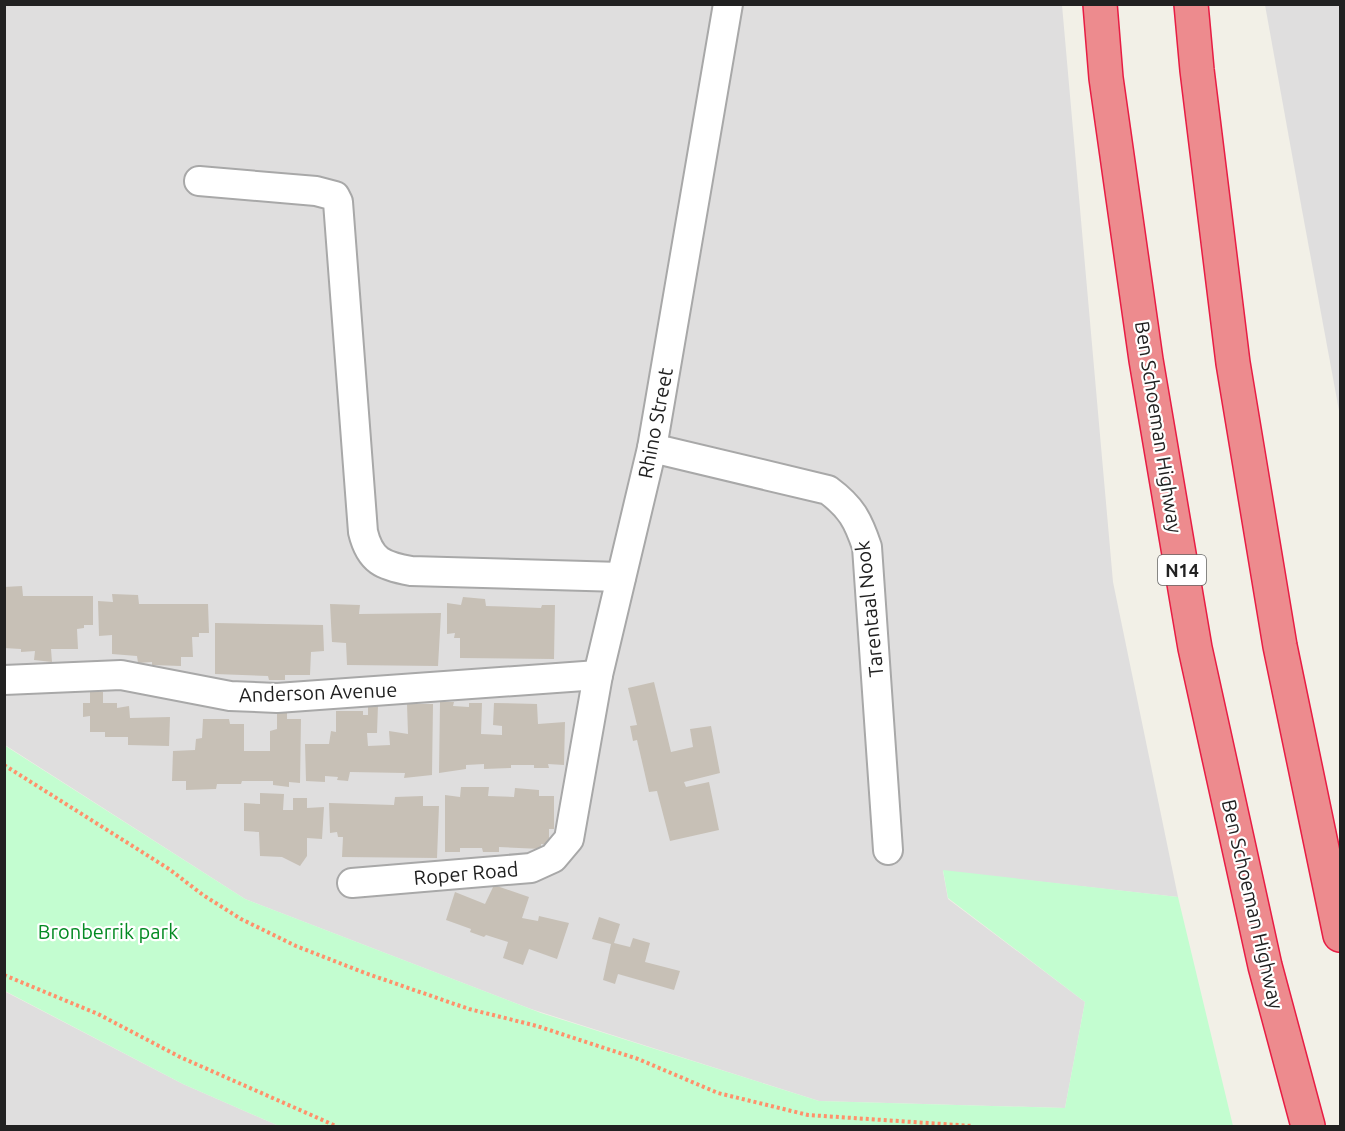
<svg xmlns="http://www.w3.org/2000/svg" width="1345" height="1131" font-family="Ubuntu,sans-serif">
<rect width="100%" height="100%" fill="#f2f0e7"/>
<g fill="#dfdede">
<path d="M4,5h1058l51,577 65,315 -235,-26 5,28 137,103 -20,106 -246,-7 -288,-92 -286,-110 -240,-154z"/>
<path d="M1265,5h75v411l-38,-206z"/>
<path d="M4,991l179,93 96,42h-274z"/>
</g>
<path fill="#c3fdd0" d="M4,745l241,154 296,114 278,88 246,7 20,-106 -137,-104 -5,-28 235,27 55,229h-954l-96,-42 -178,-93z"/>
<g fill="#c7c0b6">
<path d="M22,586l1,10h70v29h-9v3l-7,1 1,20h-27l1,13 -18,-2 1,-9 -14,1v-3l-17,-1v-61z"/>
<path d="M112,594l26,1 1,9h69l1,29h-10v4h-7l1,20h-12v9l-29,-1v-3l-14,1 -1,-7 -25,-2v-19l-13,1 -1,-35 15,1z"/>
<path d="M463,597l22,2 1,7 55,2 1,-3h13l-1,54 -94,-1v-20h-6l1,-5 -8,1v-31l14,2z"/>
<path d="M330,604l30,1 -1,9 82,-1 -3,53 -91,-1 -1,-22 -14,-1z"/>
<path d="M215,623l108,2 1,26 -13,1 -1,23h-25v5h-16l-1,-4 -53,-2z"/>
<path d="M654,682l17,70 22,-5 -3,-18 21,-3 9,47 -36,9 2,5 23,-5 10,48 -49,11 -13,-50 -8,1 -12,-52 -4,1 -3,-15 7,-1 -9,-37z"/>
<path d="M90,692h13v11h14v5l12,-2 1,12 40,-1 -1,29 -41,-1v-8h-23v-5h-15v-16l-7,1v-14h7z"/>
<path d="M440,702h14l-1,4 16,1v-4h13l-1,31 21,1v-9l-9,-1 1,-22 43,1 1,20 27,-2 -1,43 -16,-1 1,4h-15v-3h-23v3l-27,1v-5l-18,1v4l-27,4z"/>
<path d="M368,704l10,1 -1,28h-10l1,13 22,-1 -1,-14 19,3 -1,-30h26l-1,71 -28,3 1,-5 -55,-1 -2,9 -11,-1 1,-3 -13,-1v6l-19,-1 -1,-37h24l2,-13 5,1v-21h27v4h5z"/>
<path d="M277,713h10v6h14l-1,64 -11,-1v5l-16,-2v-4h-31l-1,3h-24l-1,5 -30,1v-9h-14l1,-30 22,-1 1,-11 6,-1 1,-19h26l1,5h14v27h26v-20l7,-2z"/>
<path d="M461,787h28l-1,9 26,1 1,-9 24,2v6h15v33h-5v16l-8,-1v5l-42,-2v5h-16l-1,-4h-22v4h-15v-57l15,2z"/>
<path d="M260,793l24,1 -1,16h10v-12h14v10l17,-1 -2,32 -15,-1v18l-7,10 -18,-9 -22,-1 -1,-24 -15,-1v-28l16,1z"/>
<path d="M423,796v10h16l-2,52 -95,-1 1,-20h-5l-1,-5 -7,1 -1,-30 65,2 1,-8z"/>
<path d="M494,885l35,12 -7,21 16,3 1,-5 30,7 -12,36 -28,-10 -6,16 -20,-7 5,-16 -22,-7 -2,2 -14,-5 1,-3 -25,-9 9,-28 30,12z"/>
<path d="M599,917l21,7 -6,19 16,4 3,-9 17,5 -5,19 35,9 -6,19 -56,-16 -3,10 -12,-4 8,-36 -19,-5z"/>
</g>
<g fill="none" stroke-linecap="round" stroke-linejoin="round">
<defs>
<g id="minor">
<path d="M199,181l117,10 19,5 3,6 25,330c7,29 20,34 48,39l210,6"/>
<path d="M652,448l176,42c23,17 30,30 39,57l21,303"/>
<path d="M4,680l117,-5 109,21 47,2 321,-23"/>
<path d="M352,883l179,-15 22,-10 16,-19 29,-164 54,-227 76,-444"/>
</g>
<g id="highway">
<path d="M1100,4l6,74 40,282 49,288 70,318 43,160"/>
<path d="M1191,4l6,66 36,293 47,283 60,289"/>
</g>
</defs>
<use href="#minor" stroke="#a8a8a8" stroke-width="32"/>
<use href="#highway" stroke="#e81d44" stroke-width="36"/>
<g stroke="#ff916b" stroke-width="4" stroke-dasharray="3 3" stroke-linecap="butt">
<path d="M4,765l165,104 34,26 38,24 55,27 69,27 104,36 68,17 101,33 80,34 90,22 165,11"/>
<path d="M4,975l94,39 82,43 156,69"/>
</g>
<use href="#minor" stroke="#fff" stroke-width="28"/>
<use href="#highway" stroke="#ed8b8e" stroke-width="33"/>
</g>
<g text-anchor="middle" dominant-baseline="central" stroke-width="4.5" stroke-linejoin="round" paint-order="stroke">
<rect fill="#fff" stroke="#646464" stroke-width="1.5" x="1158" y="555" width="48" height="30" rx="4.5"/>
<g font-size="18" font-weight="bold" fill="#212121">
<text x="1182" y="570">N14</text>
</g>
<g font-size="20" fill="#212121" stroke="#fff">
<text transform="translate(655 423) rotate(-79)">Rhino Street</text>
<text transform="translate(1159 427) rotate(81)">Ben Schoeman Highway</text>
<text transform="translate(869 609) rotate(-96)">Tarentaal Nook</text>
<text transform="translate(318 692) rotate(-2)">Anderson Avenue</text>
<text transform="translate(466 873) rotate(-5)">Roper Road</text>
<text transform="translate(1253 904) rotate(77)">Ben Schoeman Highway</text>
</g>
<g font-size="20" fill="#048a23" stroke="#fff">
<text x="108" y="931">Bronberrik park</text>
</g>
</g>
<rect width="1345" height="1131" fill="none" stroke="#212121" stroke-width="12"/>
</svg>
